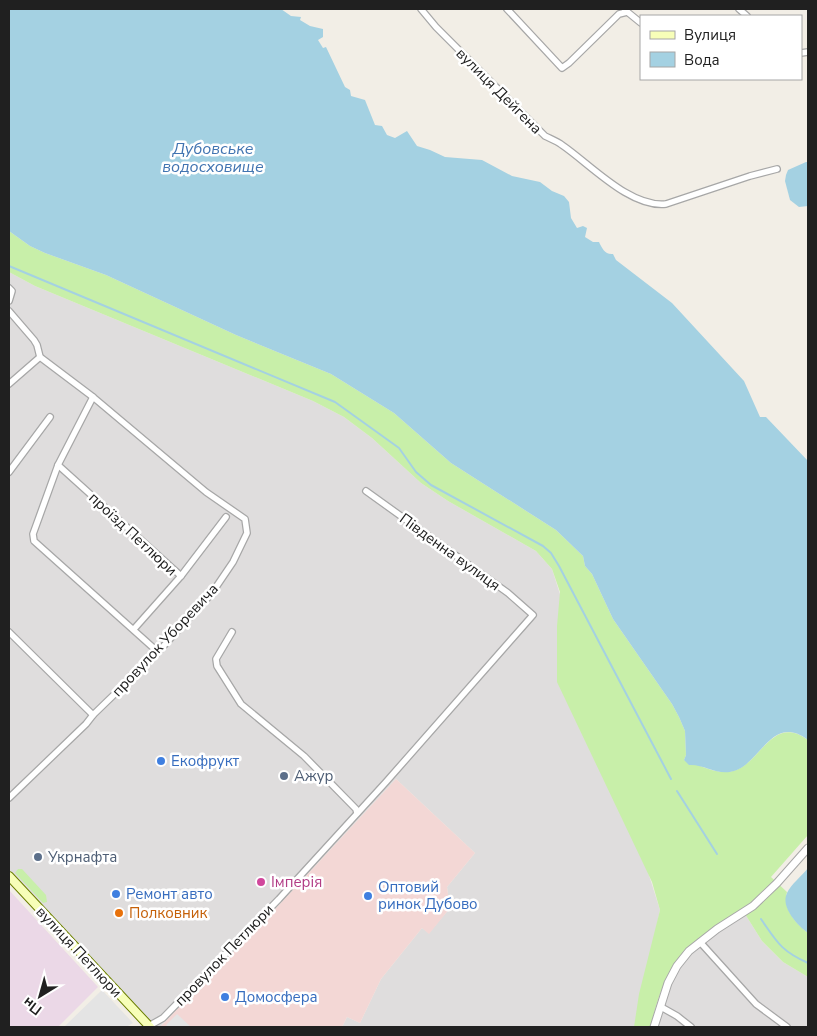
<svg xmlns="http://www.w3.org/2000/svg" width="817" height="1036" font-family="'Nunito Sans',sans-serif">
<rect width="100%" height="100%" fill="#f2eee6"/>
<g fill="#dfdddd">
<path d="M9,272l26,14 278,115 31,16 28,21 49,45 27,18 88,50 16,18 108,341 -25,117h-293l5,-10 13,6 21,-44 41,-51 7,5 21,-25 -3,-21 28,-34 -79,-74 -116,125 -120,123h-6l-145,-155z"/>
<path d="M745,914l17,27 21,21 25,15v50h-151l14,-43 9,-17 11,-14 28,-22z"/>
</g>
<path fill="#f3d7d5" d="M396,779l79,74 -28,34 3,21 -21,26 -7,-6 -41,51 -21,44 -13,-6 -5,10h-182l120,-123z"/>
<path fill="#ebd8e7" d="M9,890l89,97 -40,40h-49z"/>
<g fill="#c8efa9">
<path d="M9,231l21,15 15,7 61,22 130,60 95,39 63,39 57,50 105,67 27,26 2,10 7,8 21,45 59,85 7,13 6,14 1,24 -2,5c16,5 32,15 49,11 28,-7 39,-58 75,-31v95l-37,42 16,15c-5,16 9,32 21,41v44l-25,-15 -21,-21 -17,-27 6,-7c-59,31 -86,52 -100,120h-17l5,-33 21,-84 -8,-28 -95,-200v-56l3,-34 -8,-23 -16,-18 -88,-50 -27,-18 -49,-45 -28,-21 -31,-16 -278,-115 -26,-14z"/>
<path d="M18,869h4l24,26 1,7 -4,1 -28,-30z"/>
</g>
<g fill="#e4e4e4">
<path d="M102,990l31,33 -7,4h-62z"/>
<path d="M177,1014l14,13h-23l-2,-2z"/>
</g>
<g fill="#a4d1e2">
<path d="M9,9h272l10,7 10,1 -1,3 10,6 13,3v8l-5,3 5,8 3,-1 19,40 5,3 1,6 14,4 10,25 7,1 5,9 8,3 12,-7 10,15 13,4 15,7 37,3 30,16 28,6 12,9 12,5 5,6 2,16 6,10 6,-2 4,2 -2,9 8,5h6c3,6 6,13 14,12l3,6 56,43 72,78 16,36h6l42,44v279c-36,-27 -47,23 -74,31 -17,5 -29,-7 -45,-6l-5,-5 2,-5 -1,-24 -6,-14 -7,-13 -59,-85 -21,-45 -7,-8 -2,-10 -27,-26 -105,-67 -57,-50 -63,-39 -95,-39 -130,-60 -61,-22 -15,-7 -21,-15z"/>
<path d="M806,162h2v44l-9,1 -9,-7 -5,-19 1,-6 2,-5z"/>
<path d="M808,868v65c-10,-7 -28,-26 -21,-40 4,-9 15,-17 21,-25z"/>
</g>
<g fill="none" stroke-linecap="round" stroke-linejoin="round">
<g stroke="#a4d1e2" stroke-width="2">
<path d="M9,266l326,136 64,46 17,24 15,13 112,61 8,7 8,13 112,213"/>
<path d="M677,791l40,63"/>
<path d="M761,919c16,23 20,32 47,44"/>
</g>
<defs>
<g id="minor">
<path d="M421,9l15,18 109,109c6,3 12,5 17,9 28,19 68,63 104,59l84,-28 27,-7"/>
<path d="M507,9l55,59 7,-5 50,-49 8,-2"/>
<path d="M739,9l8,7"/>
<path d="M625,10l16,13"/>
<path d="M801,53l7,-1"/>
<path d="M9,288l3,3 -3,10"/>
<path d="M9,311l25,29 3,5 3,12 53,40 113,95 39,27 2,14 -14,29 -21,31 -54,59 -65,63 -7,9 -77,74"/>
<path d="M9,384l31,-27"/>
<path d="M93,397l-35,68 -25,69 1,7 124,111"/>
<path d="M58,465l123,111 -47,53"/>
<path d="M9,472l41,-55"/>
<path d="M181,576l45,-59"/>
<path d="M9,632l84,83"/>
<path d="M232,632l-16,27 1,7 24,38 63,52 52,53 1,4"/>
<path d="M700,942l56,62 31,23"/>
<path d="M661,1007l16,9 14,11"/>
<path d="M147,1027l16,-9 116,-119 107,-117 147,-167 -25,-22 -142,-102"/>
</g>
<path id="tertiary" d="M654,1027l14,-44 9,-17 12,-15 28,-22 36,-23 24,-23 31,-35"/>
<path id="secondary" d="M9,876l141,151"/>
</defs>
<use href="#minor" stroke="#a7a7a7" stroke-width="8"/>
<use href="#tertiary" stroke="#a7a7a7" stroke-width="9"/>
<use href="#secondary" stroke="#6b7f00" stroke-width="10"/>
<use href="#minor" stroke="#fff" stroke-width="5.5"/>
<use href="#tertiary" stroke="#fff" stroke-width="7"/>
<use href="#secondary" stroke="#f7feb8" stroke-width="8"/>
</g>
<g fill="#3f7fe0" stroke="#fff" stroke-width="2">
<circle cx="161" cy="761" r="5"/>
<circle cx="116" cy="894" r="5"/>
<circle cx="368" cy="896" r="5"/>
<circle cx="225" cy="997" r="5"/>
</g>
<g fill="#5c6f8a" stroke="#fff" stroke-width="2">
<circle cx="284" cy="776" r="5"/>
<circle cx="38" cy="857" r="5"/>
</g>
<circle fill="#d1479c" stroke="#fff" stroke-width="2" cx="261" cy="882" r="5"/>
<circle fill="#e8710a" stroke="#fff" stroke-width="2" cx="119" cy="913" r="5"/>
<g text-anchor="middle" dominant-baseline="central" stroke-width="5" stroke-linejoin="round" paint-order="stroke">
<g font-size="15" fill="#202020" stroke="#fff">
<text transform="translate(499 91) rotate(45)">вулиця Дейгена</text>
<text transform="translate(133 534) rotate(43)">проїзд Петлюри</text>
<text transform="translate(450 552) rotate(36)">Південна вулиця</text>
<text transform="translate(165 640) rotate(-47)">провулок Уборевича</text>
<text transform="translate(79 952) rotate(47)">вулиця Петлюри</text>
<text transform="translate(224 955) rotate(-46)">провулок Петлюри</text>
</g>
<g font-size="15" fill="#366cbe" stroke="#fff" text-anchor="start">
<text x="171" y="761">Екофрукт</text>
<text x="378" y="887">Оптовий<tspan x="378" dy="17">ринок Дубово</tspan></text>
<text x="126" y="894">Ремонт авто</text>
<text x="235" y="997">Домосфера</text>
</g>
<g font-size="15" fill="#4e5e75" stroke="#fff" text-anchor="start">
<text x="294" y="776">Ажур</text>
<text x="48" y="857">Укрнафта</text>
</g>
<g font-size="15" fill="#b23c85" stroke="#fff" text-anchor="start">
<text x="271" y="882">Імперія</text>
</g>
<g font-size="15" fill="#c56008" stroke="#fff" text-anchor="start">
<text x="129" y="913">Полковник</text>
</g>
<g font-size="16" font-style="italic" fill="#4174b1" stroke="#fff">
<text x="213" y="149">Дубовське<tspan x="213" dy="18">водосховище</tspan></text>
</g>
</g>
<rect width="817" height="1036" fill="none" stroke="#202020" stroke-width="20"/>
<rect x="640" y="15" width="162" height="65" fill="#ffffff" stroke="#a6a6a6"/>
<rect x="650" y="31" width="25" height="8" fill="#f7feb8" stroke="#a6a6a6"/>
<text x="684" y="40" font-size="15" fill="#202020">Вулиця</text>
<rect x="650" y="52" width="25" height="15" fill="#a4d1e2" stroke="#a6a6a6"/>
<text x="684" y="65" font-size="15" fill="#202020">Вода</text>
<g transform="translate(40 996) rotate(217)" stroke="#ffffff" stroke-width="4" paint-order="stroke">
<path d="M0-4L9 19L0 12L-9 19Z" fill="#202020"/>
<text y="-8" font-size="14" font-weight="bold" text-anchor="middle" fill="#202020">Пн</text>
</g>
</svg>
